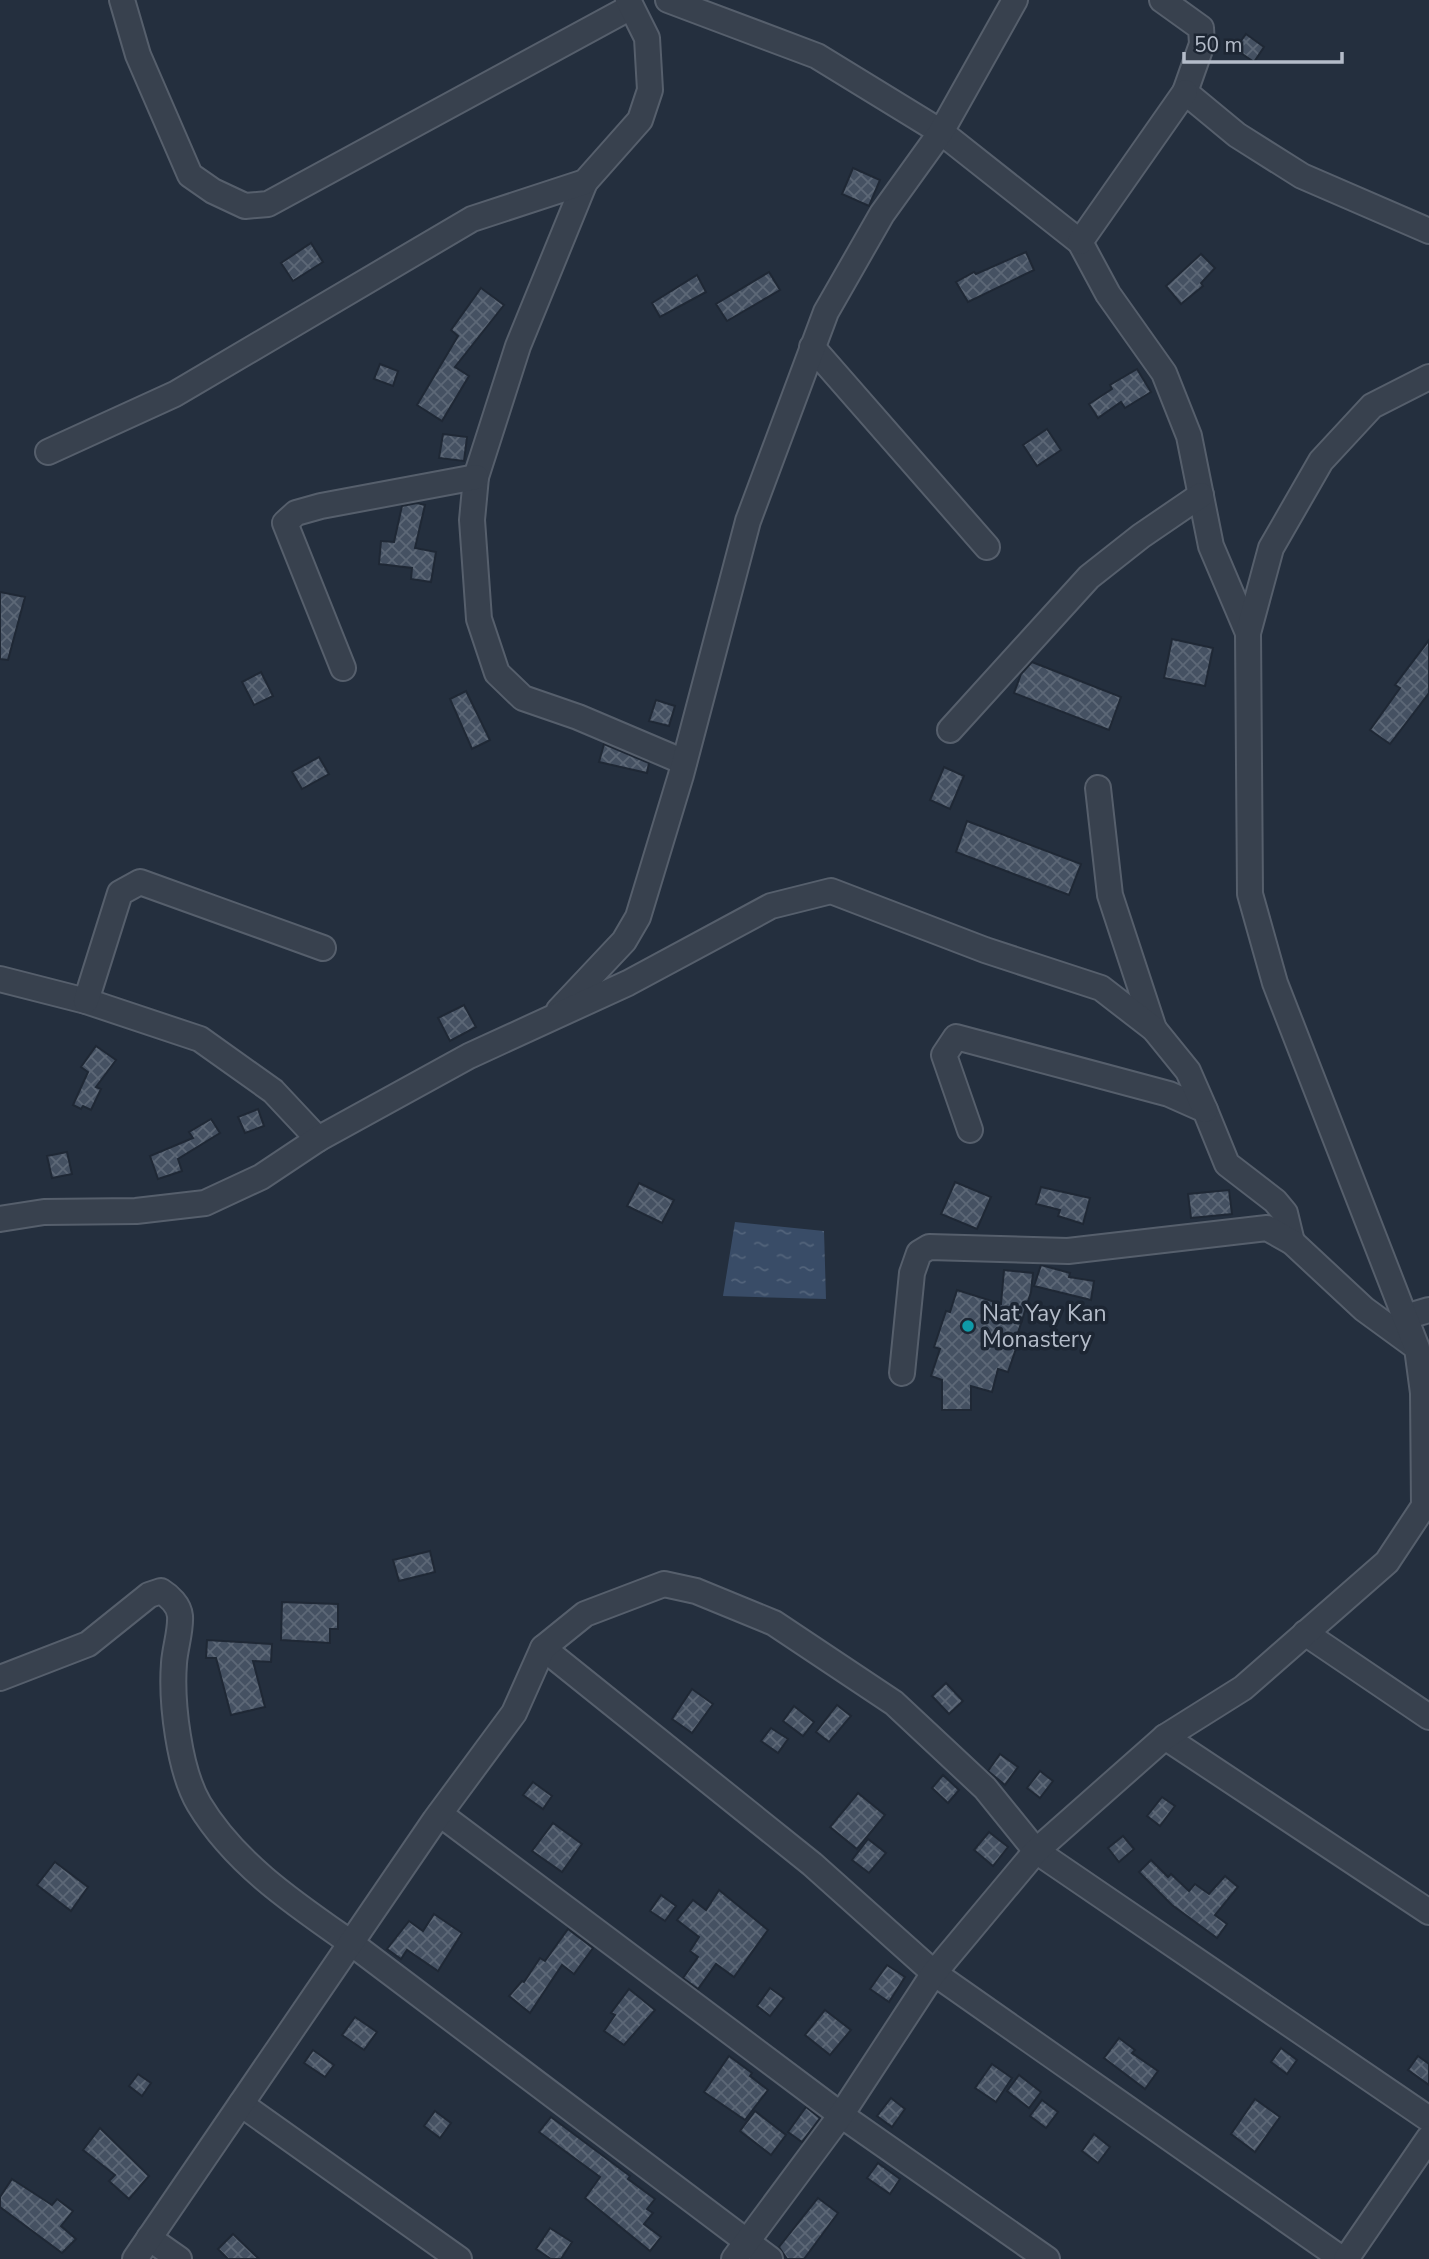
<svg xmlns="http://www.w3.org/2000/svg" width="1429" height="2259" font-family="'Nunito Sans',sans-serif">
<defs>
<pattern id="water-ripples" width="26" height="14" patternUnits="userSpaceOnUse" patternTransform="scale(1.75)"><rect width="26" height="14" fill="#394c67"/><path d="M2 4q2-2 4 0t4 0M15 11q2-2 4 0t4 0" fill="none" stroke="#53647b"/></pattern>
<pattern id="building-cross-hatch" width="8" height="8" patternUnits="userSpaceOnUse" patternTransform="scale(1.75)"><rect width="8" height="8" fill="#455162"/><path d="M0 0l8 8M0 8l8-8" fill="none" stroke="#5d6877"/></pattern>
</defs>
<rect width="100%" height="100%" fill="#242f3e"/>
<path fill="url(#water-ripples)" d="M735,1222l89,9 2,68 -103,-3z"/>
<g fill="url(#building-cross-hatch)" stroke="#1f2835" stroke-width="2">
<path d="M1246,34l18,13 -10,15 -19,-13z"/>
<path d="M853,168l27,12 -11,26 -27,-12z"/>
<path d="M311,243l12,19 -30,19 -12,-18z"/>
<path d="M1026,252l8,18 -66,32 -12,-20 18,-10 2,2z"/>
<path d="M1201,254l14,14 -14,15 2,3 -22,18 -15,-18z"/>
<path d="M769,272l11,18 -53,31 -11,-17z"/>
<path d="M697,275l9,17 -46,25 -8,-14z"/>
<path d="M481,288l23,17 -49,62 14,9 -27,45 -25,-16 41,-69 -7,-6z"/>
<path d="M380,364l18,7 -5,15 -19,-7z"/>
<path d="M1137,369l14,23 -26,16 -4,-6 -23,16 -9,-14 23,-15 -2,-4z"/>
<path d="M1047,429l14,21 -24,16 -14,-21z"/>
<path d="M443,434l24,3 -3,24 -25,-3z"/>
<path d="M417,503l8,2 -10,43 21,4 -5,30 -20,-3 1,-11 -33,-4 2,-23 13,1 8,-36z"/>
<path d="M0,592l25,5 -17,63 -8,-1z"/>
<path d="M1172,639l41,9 -8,38 -41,-8z"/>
<path d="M1429,640v53l-39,51 -20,-14 30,-42 -5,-3z"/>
<path d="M1032,662l89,35 -12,33 -95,-37 7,-19z"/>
<path d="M261,672l12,24 -19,9 -12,-23z"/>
<path d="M466,691l24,49 -18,9 -22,-50z"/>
<path d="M656,700l19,6 -6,20 -20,-5z"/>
<path d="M604,744l45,19 -2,10 -48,-11z"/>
<path d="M319,757l10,17 -27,15 -10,-17z"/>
<path d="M944,767l20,9 -14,33 -20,-9z"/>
<path d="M967,821l114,43 -12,31 -113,-43z"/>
<path d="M464,1005l12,22 -26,14 -12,-23z"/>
<path d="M96,1046l20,14 -20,27 5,2 -10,21 -8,-4 -2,3 -8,-4 15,-33 -7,-5z"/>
<path d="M258,1109l6,17 -19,7 -7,-16z"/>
<path d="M211,1119l9,14 -42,26 4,12 -24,8 -8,-23 43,-18 -4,-6z"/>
<path d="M67,1152l5,22 -20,4 -5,-22z"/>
<path d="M955,1182l36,15 -14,32 -36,-15z"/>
<path d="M639,1183l35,17 -12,23 -35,-17z"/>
<path d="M1041,1187l49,11 -7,26 -25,-8 2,-6 -24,-6z"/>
<path d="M1229,1190l3,24 -41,4 -3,-24z"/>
<path d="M1041,1265l29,8 -1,4 25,4 -3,19 -57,-14z"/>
<path d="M1004,1270l29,3 -2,19 -14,44 3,1 -12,35 -10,-3 -6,23 -21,-6v24h-29v-30l-11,-4 9,-27 -6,-2 12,-36 4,1 7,-22 44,14z"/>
<path d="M430,1551l5,21 -36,9 -6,-21z"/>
<path d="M282,1602l56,2v25h-8v14l-49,-3z"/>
<path d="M207,1640l65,4 -1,18 -18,-1 12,46 -34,8 -15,-57h-10z"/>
<path d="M946,1683l17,18 -14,13 -17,-18z"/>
<path d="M692,1689l21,15 -21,29 -20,-14z"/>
<path d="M837,1705l14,11 -22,26 -13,-10z"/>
<path d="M794,1706l20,16 -11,14 -20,-15z"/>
<path d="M771,1728l17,11 -10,14 -17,-12z"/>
<path d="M1000,1754l18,13 -13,18 -17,-14z"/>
<path d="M1040,1771l13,10 -13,17 -13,-10z"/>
<path d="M943,1775l16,15 -11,13 -16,-15z"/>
<path d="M533,1782l19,14 -9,13 -20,-14z"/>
<path d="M858,1793l27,22 -28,34 -27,-22z"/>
<path d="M1162,1797l13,9 -15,20 -13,-10z"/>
<path d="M553,1823l29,21 -20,28 -30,-21z"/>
<path d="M989,1832l19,15 -15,19 -19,-16z"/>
<path d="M1123,1836l11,13 -15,13 -11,-14z"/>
<path d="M868,1839l18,14 -17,20 -17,-13z"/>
<path d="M1151,1860l17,17 3,-3 18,17 6,-7 14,10 16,-18 13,11 -23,28 12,9 -10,14 -45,-33 -33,-33z"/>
<path d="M55,1862l33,25 -17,24 -34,-26z"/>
<path d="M719,1890l49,40 -34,47 -18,-13 -18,25 -15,-11 15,-21 -8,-6 9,-14 -22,-17 16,-20 13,10z"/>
<path d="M661,1895l15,11 -11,15 -15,-10z"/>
<path d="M434,1914l28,19 -24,38 -31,-21 -6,9 -14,-10 22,-28 14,10z"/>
<path d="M568,1929l25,19 -19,26 -12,-9 -32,48 -21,-17 13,-15 2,1 16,-24 5,3z"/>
<path d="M887,1965l18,12 -16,25 -19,-13z"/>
<path d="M770,1988l14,10 -14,18 -13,-10z"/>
<path d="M629,1989l26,21 -31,35 -20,-14 11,-16 -4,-2z"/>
<path d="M825,2010l26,20 -21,25 -25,-20z"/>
<path d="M355,2017l22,15 -13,18 -22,-15z"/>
<path d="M1119,2038l16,12 -3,3 26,18 -13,18 -41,-31z"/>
<path d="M1281,2048l16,12 -10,14 -16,-12z"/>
<path d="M313,2050l21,15 -9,12 -21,-14z"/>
<path d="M729,2056l23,17 -2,3 18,14 -23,30 -41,-28z"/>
<path d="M1418,2056l11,8v21l-21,-15z"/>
<path d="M992,2064l20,14 -16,24 -21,-14z"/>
<path d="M138,2074l13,9 -9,13 -13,-10z"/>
<path d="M1019,2075l22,17 -12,16 -22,-17z"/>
<path d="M891,2098l14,11 -13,18 -15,-11z"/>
<path d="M1255,2099l25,18 -25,35 -24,-18z"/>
<path d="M1042,2100l16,12 -12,16 -16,-12z"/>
<path d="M806,2107l14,11 -18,24 -14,-10z"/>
<path d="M435,2111l16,12 -11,15 -16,-12z"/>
<path d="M755,2111l31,24 -15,20 -31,-24z"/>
<path d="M551,2117l79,59 -2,3 27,20 -8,10 6,4 -9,11 17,13 -11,14 -65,-53 15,-21 -61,-45z"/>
<path d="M100,2128l49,48 -20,23 -20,-18 6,-6 -32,-25z"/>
<path d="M1094,2134l16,13 -12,16 -16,-12z"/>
<path d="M878,2163l22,16 -10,15 -23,-16z"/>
<path d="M12,2179l40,26 5,-6 16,12 -12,15 15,13 -14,14 -62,-46v-10z"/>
<path d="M818,2198l20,15 -34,46h-17l-8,-12z"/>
<path d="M550,2228l22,14 -11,17h-10l-15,-10z"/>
<path d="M233,2234l26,25h-31l-10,-10z"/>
</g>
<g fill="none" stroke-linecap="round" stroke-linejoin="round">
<defs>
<g id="minor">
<path d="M122,0l16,55 52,120 23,16 32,15 23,-2 363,-197"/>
<path d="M668,0l149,56 124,76 139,110 28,52 56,79 25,63 22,110 37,87"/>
<path d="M1162,0l39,28 1,16 -17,48 52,43 65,41 127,55"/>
<path d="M585,182l-67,164 -42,131 -4,43 7,99 18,54 26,25 55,19 106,45"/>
<path d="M1080,242l105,-150"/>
<path d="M812,347l175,200"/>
<path d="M48,452l127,-58 297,-175 113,-37 55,-62 10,-30 -3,-52 -19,-38"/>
<path d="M343,668l-58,-145 11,-10 25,-7 155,-29"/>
<path d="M950,730l139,-153 52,-41 60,-41"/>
<path d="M1098,788l12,107 44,134"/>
<path d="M0,979l86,22 114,38 73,52 45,48"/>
<path d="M86,1001l34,-108 20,-11 183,66"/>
<path d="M559,1010l65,-69 14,-24 43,-142 67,-254 78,-209 56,-98 59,-82 74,-132"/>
<path d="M970,1130l-26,-75 12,-18 213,57 36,16 22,54 48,37 10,12 7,29"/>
<path d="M0,1219l44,-7 92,-1 69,-8 56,-26 57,-38 151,-83 159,-73 143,-77 60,-15 154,59 116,38 53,41 34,42 17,39"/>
<path d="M1405,1317l24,-7"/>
<path d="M902,1373l10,-100 7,-20 10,-6 139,4 199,-23 25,14 72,67 52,38"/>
<path d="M1305,1633l124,84"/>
<path d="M543,1648l269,216 122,109 408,286"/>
<path d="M0,1678l88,-34 61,-49 12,-4c8,5 18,14 19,25 1,15 -5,32 -6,47 -3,39 5,107 25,141 36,60 96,100 152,139l419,316"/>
<path d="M1165,1737l264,175"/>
<path d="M440,1814l401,301 206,144"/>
<path d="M241,2104l218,155"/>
<path d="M149,2238l30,21"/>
<path d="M135,2259l300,-439 79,-107 29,-65 42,-34 79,-30 32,7 78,32 120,80 91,85 51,63 393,268"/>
<path d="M734,2259l107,-144 93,-142 102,-122 129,-114 78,-49 144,-126 37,-56 -1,-113 -6,-45 -142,-365 -25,-89 -2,-261 23,-85 50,-87 51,-55 57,-29"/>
<path d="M1346,2259l83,-121"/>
</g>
</defs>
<use href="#minor" stroke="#565f6c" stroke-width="28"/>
<use href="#minor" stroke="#38414e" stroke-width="24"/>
</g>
<circle fill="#0f9aa8" stroke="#1d2633" stroke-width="2.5" cx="968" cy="1326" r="7"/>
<g text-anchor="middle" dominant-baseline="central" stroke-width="7" stroke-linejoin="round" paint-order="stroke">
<g font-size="23" fill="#b4bcc9" stroke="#1d2633" text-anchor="start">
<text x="982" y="1313">Nat Yay Kan<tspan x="982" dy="26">Monastery</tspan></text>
</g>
</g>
<path d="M1184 52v10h158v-10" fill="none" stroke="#b4bcc9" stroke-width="3.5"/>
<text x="1194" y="52" font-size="21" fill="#b4bcc9" stroke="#1d2633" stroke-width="5" paint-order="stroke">50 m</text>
</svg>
